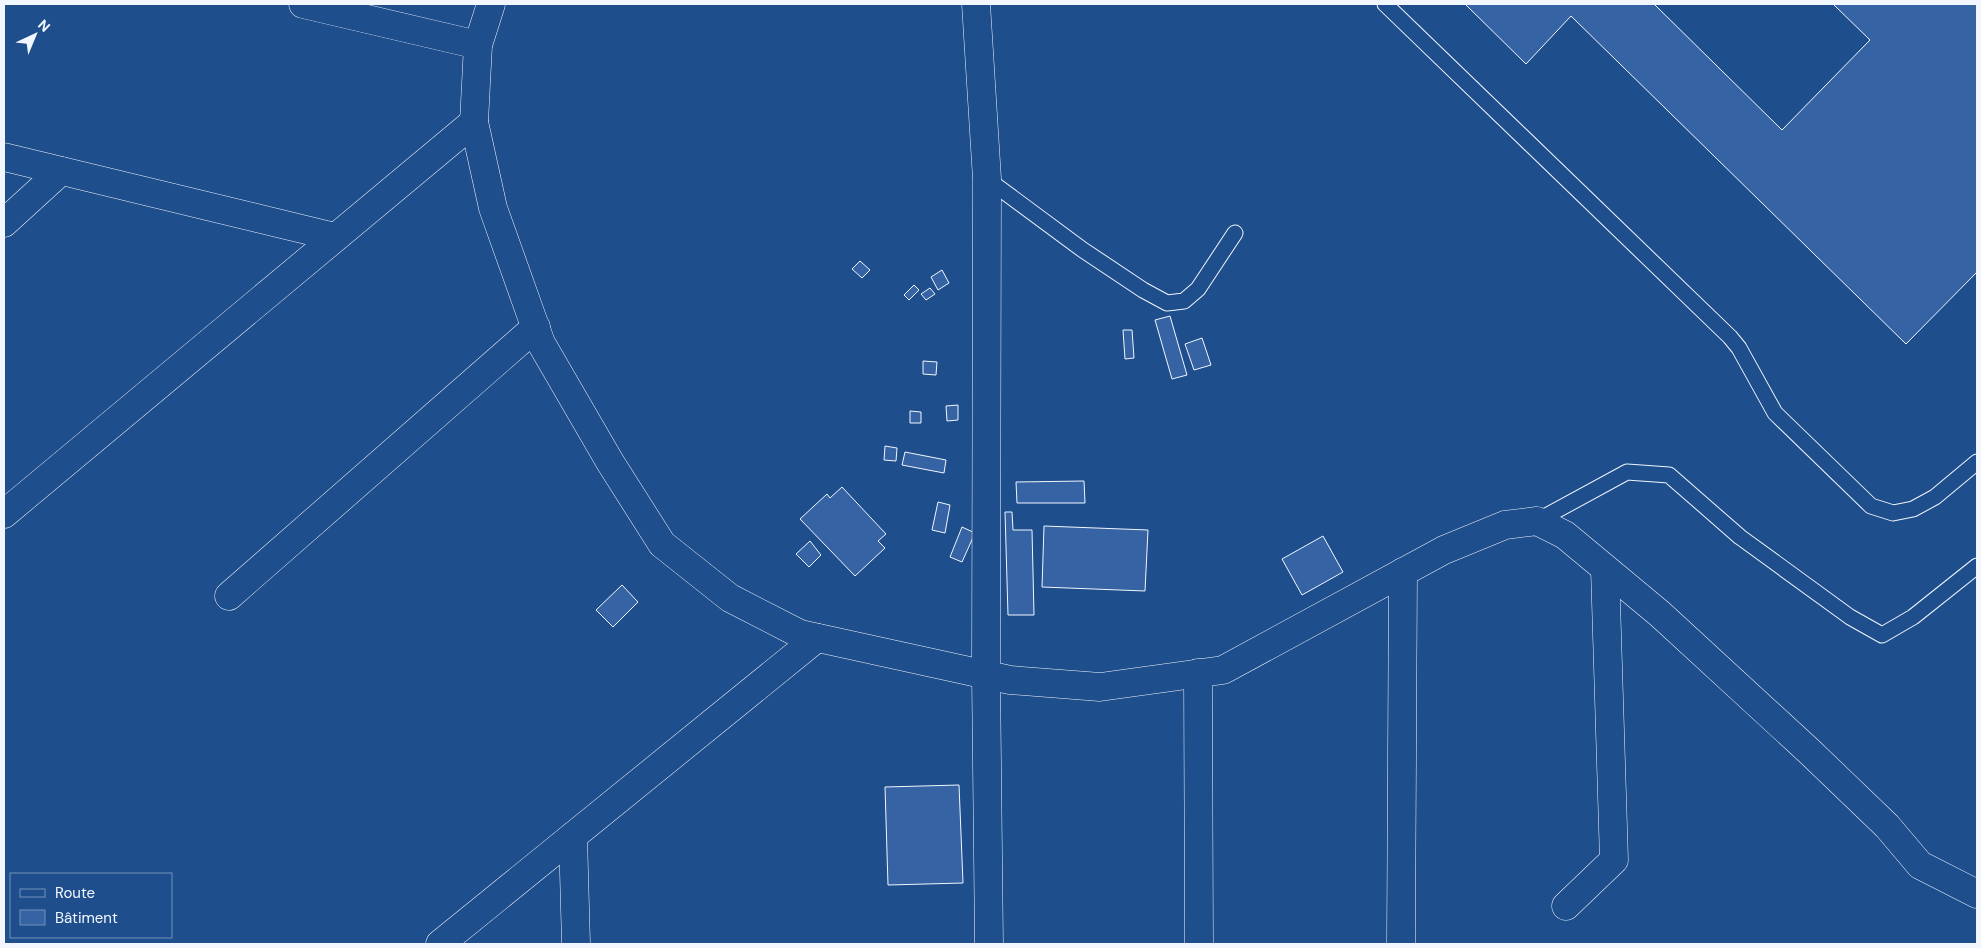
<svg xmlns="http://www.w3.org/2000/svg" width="1981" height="948" font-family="'DM Sans',sans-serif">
<rect width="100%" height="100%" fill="#1f4e8c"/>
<g fill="#3563a3" stroke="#f2f6ff">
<path d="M1465,4h189l128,126 88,-90 -37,-36h144v268l-71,72 -335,-328 -45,48z"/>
<path d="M860,261l10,9 -8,8 -10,-9z"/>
<path d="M942,270l7,13 -11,7 -7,-13z"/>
<path d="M914,285l5,5 -10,10 -5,-5z"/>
<path d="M930,288l5,6 -9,6 -5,-6z"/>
<path d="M1170,316l17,59 -15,4 -17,-59z"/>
<path d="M1123,330h9l2,28 -9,1z"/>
<path d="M1202,338l9,27 -17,5 -9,-26z"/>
<path d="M923,361l14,1 -1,13 -13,-1z"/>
<path d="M958,405v15l-11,1 -1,-15z"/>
<path d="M910,411l11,1v11h-11z"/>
<path d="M885,446l12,2 -1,13 -12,-1z"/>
<path d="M905,452l41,8 -2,13 -42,-8z"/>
<path d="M1084,481l1,22h-68l-1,-21z"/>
<path d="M842,487l44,47 -8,7 7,7 -30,28 -55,-57 27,-25 3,4z"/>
<path d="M938,502l12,3 -5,28 -13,-3z"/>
<path d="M1005,512h7l1,18h19l2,85h-26z"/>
<path d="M1044,526l104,4 -3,61 -103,-4z"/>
<path d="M962,527l13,6 -13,29 -12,-5z"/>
<path d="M1323,536l20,36 -41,23 -20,-36z"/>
<path d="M810,541l11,14 -12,12 -13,-13z"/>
<path d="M622,585l16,17 -25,25 -17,-17z"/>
<path d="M959,785l4,98 -75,2 -3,-98z"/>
</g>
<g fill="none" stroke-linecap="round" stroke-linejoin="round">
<defs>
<g id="service">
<path d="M1385,4l345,333 9,11 36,65 96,93 22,7 20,-4 22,-12 42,-35"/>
<path d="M987,179l96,71 60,40 24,13 17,-2 14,-12 37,-56"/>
<path d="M1537,521l90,-49 42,3 71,62 110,80 32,18 31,-18 64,-51"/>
</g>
<g id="minor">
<path d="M303,4l175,41"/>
<path d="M491,4l-13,41 -4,77 19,86 48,135 69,119 52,82 68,54 70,36 210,46 90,7 123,-17 221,-120 61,-25 32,-4 28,14 95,79 150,138 77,74 33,39 57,29"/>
<path d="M976,4l11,175 -1,496 3,269"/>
<path d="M4,157l331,80"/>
<path d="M4,223l57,-52"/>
<path d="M4,514l470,-392"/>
<path d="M229,596l307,-269"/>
<path d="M1198,673l1,271"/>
<path d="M573,836l3,108"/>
<path d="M1566,906l48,-46 -9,-291"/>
<path d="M440,944l377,-306"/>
<path d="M1401,944l2,-372"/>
</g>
</defs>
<use href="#service" stroke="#f2f6ff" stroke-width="17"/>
<use href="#minor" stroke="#f2f6ff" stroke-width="29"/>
<use href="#service" stroke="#1f4e8c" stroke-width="15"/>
<use href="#minor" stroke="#1f4e8c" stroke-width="28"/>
</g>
<rect width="1981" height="948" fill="none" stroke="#f2f6ff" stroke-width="10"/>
<rect x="10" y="873" width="162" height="65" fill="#1f4e8c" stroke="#7391ba"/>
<rect x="20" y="889" width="25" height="8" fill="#1f4e8c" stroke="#7391ba"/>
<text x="55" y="898" font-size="15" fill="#f2f6ff">Route</text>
<rect x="20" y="910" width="25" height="15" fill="#3563a3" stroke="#7391ba"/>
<text x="55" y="923" font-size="15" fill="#f2f6ff">Bâtiment</text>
<g transform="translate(35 35) rotate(44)" stroke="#1f4e8c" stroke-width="4" paint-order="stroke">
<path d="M0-4L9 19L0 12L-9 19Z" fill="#f2f6ff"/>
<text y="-8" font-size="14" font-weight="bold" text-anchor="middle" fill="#f2f6ff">N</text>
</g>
</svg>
